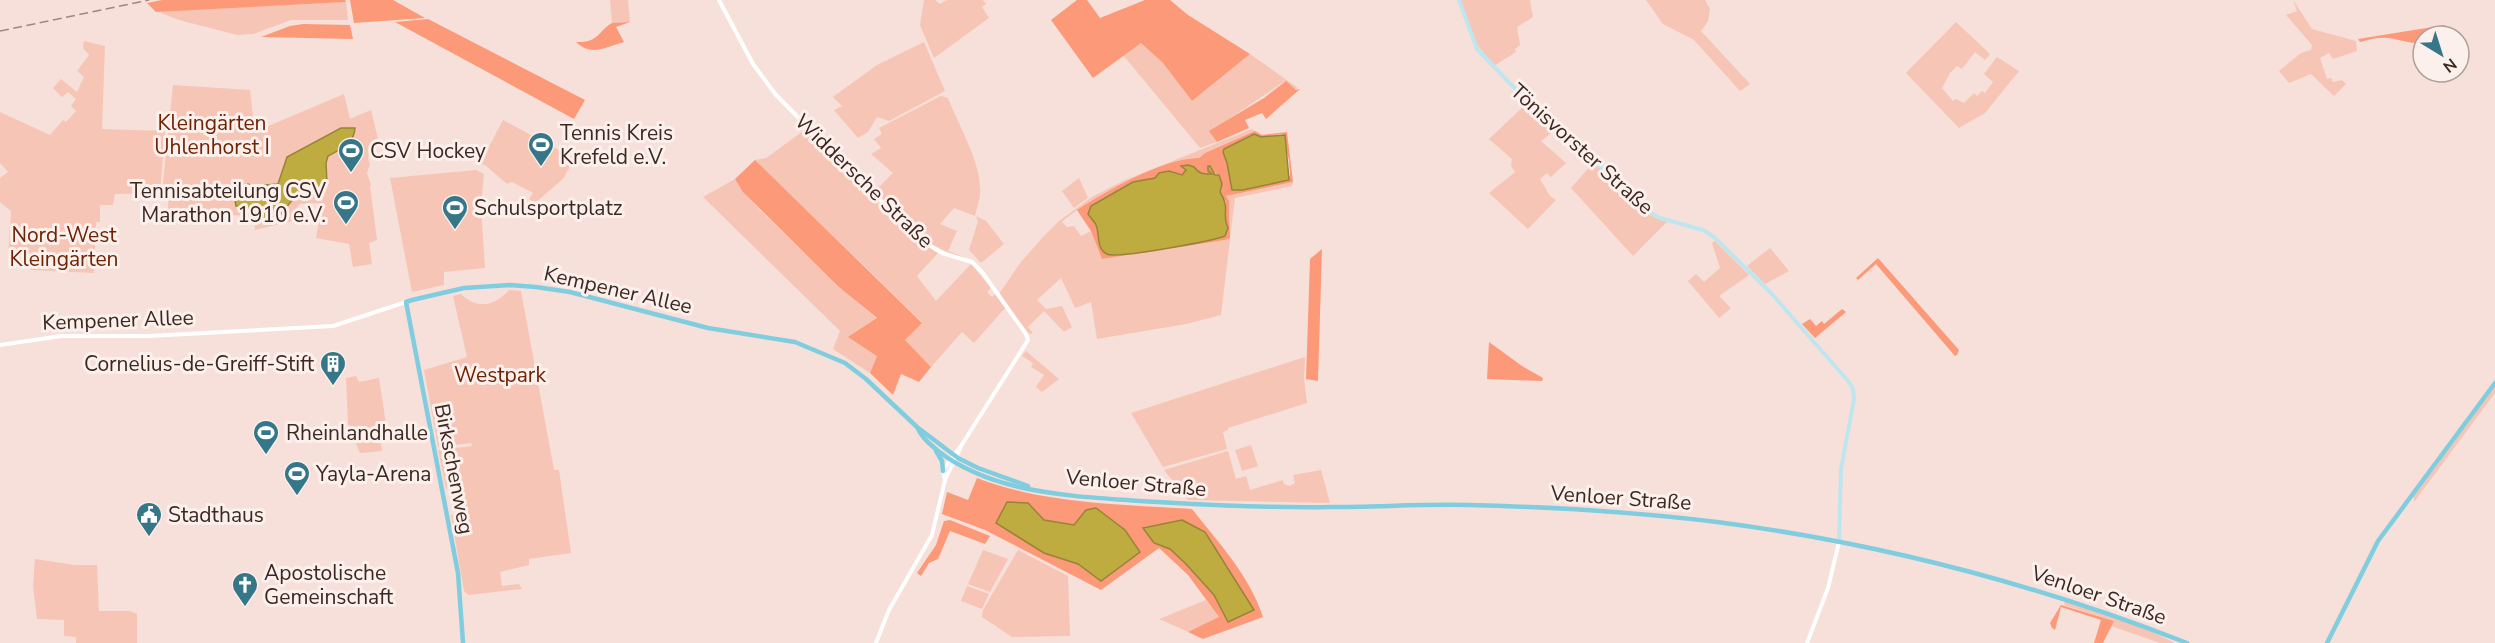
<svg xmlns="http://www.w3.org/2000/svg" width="2495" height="643" font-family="'Nunito Sans',sans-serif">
<rect width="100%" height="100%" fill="#f7e0d9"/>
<g fill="#f6c5b5" fill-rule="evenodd">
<path d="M610,0h18l2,22 -18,1z"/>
<path d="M924,0h11l5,4 7,-4h36l3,4 -4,3 7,11 -55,40 -14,-33z"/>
<path d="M1461,0h69l3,17 -16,10 3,18 -5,4 1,3 -22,14 -20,-25z"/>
<path d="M1646,0h59l5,9 -2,12 -7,10 49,53 -10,7 -46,-51 -31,-16z"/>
<path d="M2293,0l19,29 44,12 1,10 -24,8 -4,-6 -9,5 7,21 4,-1 2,4 9,-2 4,4 -12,12 -23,-22 -22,9 -10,-12 22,-18 10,-3 1,-5 -26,-30 11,-4z"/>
<path d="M346,2l2,18h-57l-38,14 -16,1 -58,-15 -18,-7v-2z"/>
<path d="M1956,22l34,32 -5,6 -10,-8 -13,17 -5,-3 -7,7 -8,15 11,13 3,-2 8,4 10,-10 3,3 5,-5 3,2 8,-11 -9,-8 13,-17 22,14 -34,42 -26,15 -53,-55z"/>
<path d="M84,41l21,5 -3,83 63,2 -5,62 -45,1 -2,11h-13v17h-4l-2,51 -63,-3 1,-15 -24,3 3,-47 -11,-9v-24l8,-6 -8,-9v-51l50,23 13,-15 3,2 10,-11 -5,-5 5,-7 -8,-7 -6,5 -9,-9 8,-9 16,13 7,-15 -7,-6 12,-16 -6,-7z"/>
<path d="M924,42l21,49 -56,30 -12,-4 -9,15 -10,6 -24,-28 8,-4 -9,-9 44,-32z"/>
<path d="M1141,43l22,20 29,38 58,-47 48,34 -2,2 -11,-9 -75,51 7,10 -17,6 -77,-93z"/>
<path d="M173,85l77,5 4,35 12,2 78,-33 6,25 21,-9 7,29 -7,4 -3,16 2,5 -3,9 4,12 -1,1 7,54 -8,3 3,21 -19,3 -4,-23 -33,-6 4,-23h-2v-12l-18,1 -7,8v9l-38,9 -1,-15 -87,2 2,-22 3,-1v-4l-5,-5 -4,2v-4zM351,127l-4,20 -19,9 -2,7 1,20 -11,11 -22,4 -5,8 -26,12 -14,-10 -13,-2 -2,-11 14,-11 6,2 24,-2 9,-27c23,-10 40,-25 64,-30z"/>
<path d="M941,96l7,2c10,26 32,63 32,90 1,10 -3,19 -5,28l-21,-8 -14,16 17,7 -9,20 15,6 -1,2 -37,-18 -51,-49 19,-19 -22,-19 10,-6 -7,-9 8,-5 -3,-6z"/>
<path d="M1527,103l31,25 -17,13 25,22 -15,14 -4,-4 -7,6 10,17 6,4 -28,29 -39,-36 26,-21 -4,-6 1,-7 -23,-20z"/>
<path d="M503,120l71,38 -10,20 -29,25 -6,-4 4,-6 -21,-11 -5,2 -22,-19 -5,-1z"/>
<path d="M806,129l110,110 22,14 -21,23 19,25 35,-37 20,24 -4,4 5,5 4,-3 10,13 -32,36 -12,-11 -31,35 -26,-27 17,-18 -167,-162 11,-2z"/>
<path d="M1252,129l3,2 -50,22 -6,5c-36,-1 -110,40 -137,64l5,5 7,-1 7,10 10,-5 11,28 123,-19 5,-3c0,-12 2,-29 -4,-41l67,-14 -1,4 -57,12 -14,117 -35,9 -89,15 -6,-37 -16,6 -14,-30 -24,22 9,9 16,-3 10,21 -8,5 -20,-21 -16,16 5,6 -4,1 -30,-40 22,-32 22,-25 16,-16 33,-24 31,-16z"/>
<path d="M1594,162c22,23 41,51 73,60l-34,34 -62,-68z"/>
<path d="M476,170l8,4 -3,33 4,61 -41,4v13l-32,7 -22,-114z"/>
<path d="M1079,178l9,20 -14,10 -12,-17z"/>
<path d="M735,179c16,25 39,44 60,65 27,25 53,51 82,75v37l-7,17 -37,-24 7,-18 -137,-134z"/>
<path d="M976,216l10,5 18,23 -23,19 -12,-13 9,-29z"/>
<path d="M1715,241l34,34 -30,21 12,12 -12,10 -31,-37 8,-7 8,8 16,-14 -8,-25z"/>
<path d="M1770,248l19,23 -24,13 -18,-18z"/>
<path d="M509,290l12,1 33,179h5l12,83 -42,6v6l-29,7 2,14 17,-2 3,5 -53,6 -5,-4 -13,-76 5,-1 -7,-26 -3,1 -8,-39 34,-4 -1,-3 -33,4 -14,-77 43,-13 -14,-61 8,-2c16,16 34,12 48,-4z"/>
<path d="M1026,351l33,28 -17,13 -6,-5 8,-12 -13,-8 2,-4 -11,-7z"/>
<path d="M1305,357l-1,22 3,24 -79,25v2l-5,2 4,17 -64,18 -32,-54z"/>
<path d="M356,376l3,6 20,-4 7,46 -8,2 4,25 -22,2 -12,-29 -2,-46z"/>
<path d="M2495,386v7l-81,109v-6z"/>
<path d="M1251,445l7,21 -16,5 -7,-21z"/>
<path d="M1228,451l8,28 10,-3 4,14 33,-10 1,4 6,2 5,-3 -2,-8 28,-5 9,33 -142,-3 -24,-30z"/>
<path d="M983,550l25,9 -18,33 -22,-8z"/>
<path d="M1018,550l50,26 2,60 -58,1 -30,-20 1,-7z"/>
<path d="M35,559l40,6h22l2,46h31l7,3v29h-61v-6l-12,-1v-16l-27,-1 -4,-33z"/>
<path d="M967,586l22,8 -7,15 -21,-8z"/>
<path d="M1206,600l14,18 -32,14 -29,-13z"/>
<path d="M2065,601l79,27 31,15h-15l-49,-17 3,-5 -50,-16z"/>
</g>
<g fill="#fb9978" fill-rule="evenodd">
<path d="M162,0h183l1,2 -190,10 -9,-9z"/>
<path d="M350,0h43l32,18 -71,5z"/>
<path d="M1077,0h10l13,18 45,-18h25l18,15 62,39 -58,47 -29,-38 -22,-20 -48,35 -42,-58z"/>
<path d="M428,19l157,81 -11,19 -179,-97z"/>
<path d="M630,22l-14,5 8,15c-18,5 -33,15 -48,0 23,1 22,-11 36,-19z"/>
<path d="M303,24l47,1 3,14 -92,-2 29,-11z"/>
<path d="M2445,25l9,11h-31v7c-11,1 -18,-2 -29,-4 -11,-3 -23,0 -34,3l-2,-3z"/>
<path d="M1286,81l10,9 4,-1 -34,30 -4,-6 -17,7 4,8 -32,14 -8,-11 55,-33z"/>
<path d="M1255,131l7,4 25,-3 6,50 -67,14 3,5 1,37 -5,2 -123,19 -11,-28 -14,-21c28,-19 89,-53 122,-52l6,-5zM1282,134l7,26 1,16 -47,14 -17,-29v-4l35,-20zM1188,165l17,11 8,-1 -1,-3 7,3 3,9 -2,8 6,10 -1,34 -92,18 -34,-15 -3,-14 -8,-11 3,-8 42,-24 22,-4 11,-6 16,3 4,-4 -3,-4z"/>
<path d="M755,160l167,163 -17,17 26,27 -12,15 -18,-8 -8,21 -23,-22 7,-17 -29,-19 29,-19 -38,-31 -96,-95 -8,-13z"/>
<path d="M1322,249l-4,132 -12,-2 4,-120z"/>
<path d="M1878,258l81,92 -2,5 -2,1 -79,-92 -18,16 -2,-2z"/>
<path d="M1842,309l4,3 -31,26 -13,-14 8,-5 6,7 6,-5 2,3z"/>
<path d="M1489,342l33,24 21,12 -1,3 -55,-2z"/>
<path d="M977,478c67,26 144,26 215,31 26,33 58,67 71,108l-60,22 -15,-7 31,-15 -31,-42 -29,-27 -58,42 -116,-60 -43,-16 5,-22 21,8zM1028,503l16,17 30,5 12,-15 54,42 -39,29 -23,-17 -34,-11zM1143,528l111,82 -26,12 -14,-27 -28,-31 -16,-15 -16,-6z"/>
<path d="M950,520l40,16 -5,8 -35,-13 -12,28 -9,4 -8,13 -4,-3 19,-28 8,-24z"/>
<path d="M2061,605l53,16 -11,22h-9l7,-23 -40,-13 -6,23 -3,-2 -2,-5z"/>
</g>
<g fill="#bfac41" stroke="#988437" stroke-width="1.5">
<path d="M341,128h14c-1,16 -14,21 -27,28l-2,7 1,20 -11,12 -22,3 -13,16 -10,4h-8l-17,-11 -10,-1 -2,-11 14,-11 6,2 24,-2 9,-27z"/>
<path d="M1254,134l7,3 24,-2 4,45 -46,10h-11l-5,-27 -4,-11 1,-3z"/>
<path d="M1188,165l6,2c6,8 11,7 18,7l-4,-3v-5h2l5,9h4l3,9 -2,8c11,17 1,22 8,36l-3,8c-13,5 -108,23 -118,18 -11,-5 -7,-20 -11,-29 -2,-4 -6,-8 -8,-11l3,-8 42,-24 22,-4 4,-5 10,-2 13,4 4,-5 -5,-4z"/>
<path d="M1007,502l21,1 16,17 30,5 12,-15 10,-2 29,22 15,22 -39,29 -23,-17 -34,-11 -48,-30z"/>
<path d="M1182,520l23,12 49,78 -26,12 -14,-27 -28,-31 -16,-15 -16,-6 -11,-15z"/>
</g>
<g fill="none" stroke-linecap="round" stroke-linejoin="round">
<g stroke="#fff" stroke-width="4">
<path d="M719,0l34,64 23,31 143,144 23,14 30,9 10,10 44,62 2,6 -5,8 -62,98 -11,14 -7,11 2,9"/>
<path d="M0,345l61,-9h88l184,-10 73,-24"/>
<path d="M876,643l13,-33 43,-75 13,-55 15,-31"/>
<path d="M1807,643l21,-55 11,-46"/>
</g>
<path stroke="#bfe6ef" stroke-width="4" d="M1459,0l18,49 50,52 55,47 61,61 17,9 43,12 11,7 57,56 78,89 4,7 1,10 -13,70 -2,73"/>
<g stroke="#80cde0" stroke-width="4.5">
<path d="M917,427c4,10 13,17 21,24 56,43 134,45 201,50 64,4 127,7 191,6 46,0 92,-3 138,-2 83,2 167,7 249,17 162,21 319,62 470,121"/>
<path d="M936,451l6,10 1,10"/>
<path d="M463,643l-5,-70 -52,-271 6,-2 52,-12 46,-3 26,2 34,5 138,36 87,14 50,21 21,16 51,48 41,31 20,10 50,18"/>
<path d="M2327,643l51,-102 117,-158"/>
</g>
<path stroke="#9d8881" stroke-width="1.5" stroke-dasharray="9 4.5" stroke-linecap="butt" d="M0,31l149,-31"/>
</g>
<defs>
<symbol id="stadium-pin" viewBox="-11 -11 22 30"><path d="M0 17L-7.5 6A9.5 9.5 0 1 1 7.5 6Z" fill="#357689" stroke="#fcf0ec"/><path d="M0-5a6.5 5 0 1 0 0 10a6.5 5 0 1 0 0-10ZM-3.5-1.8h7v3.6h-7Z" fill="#fff"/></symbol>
<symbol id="building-pin" viewBox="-11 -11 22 30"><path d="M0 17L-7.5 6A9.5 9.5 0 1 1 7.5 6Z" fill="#357689" stroke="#fcf0ec"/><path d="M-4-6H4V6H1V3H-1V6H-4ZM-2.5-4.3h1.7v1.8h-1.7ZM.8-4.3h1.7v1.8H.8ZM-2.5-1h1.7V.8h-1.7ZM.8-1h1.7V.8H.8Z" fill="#fff"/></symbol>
<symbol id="civic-pin" viewBox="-11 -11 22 30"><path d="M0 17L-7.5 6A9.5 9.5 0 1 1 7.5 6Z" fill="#357689" stroke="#fcf0ec"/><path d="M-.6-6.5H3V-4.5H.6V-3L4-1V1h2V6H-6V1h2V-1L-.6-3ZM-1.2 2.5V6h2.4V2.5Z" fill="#fff"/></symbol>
<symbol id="church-pin" viewBox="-11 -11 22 30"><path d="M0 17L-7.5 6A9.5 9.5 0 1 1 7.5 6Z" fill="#357689" stroke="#fcf0ec"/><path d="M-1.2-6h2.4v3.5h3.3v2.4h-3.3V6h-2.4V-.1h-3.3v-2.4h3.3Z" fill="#fff"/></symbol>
</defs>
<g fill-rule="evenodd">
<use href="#stadium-pin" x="526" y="130" width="30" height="40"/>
<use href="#stadium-pin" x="336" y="136" width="30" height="40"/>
<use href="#stadium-pin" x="331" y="188" width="30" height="40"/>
<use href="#stadium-pin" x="440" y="193" width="30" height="40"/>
<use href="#building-pin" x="318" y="349" width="30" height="40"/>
<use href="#stadium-pin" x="251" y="418" width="30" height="40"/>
<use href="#stadium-pin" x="282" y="459" width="30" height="40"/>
<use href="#civic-pin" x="134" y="500" width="30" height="40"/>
<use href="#church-pin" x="230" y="570" width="30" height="40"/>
</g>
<g text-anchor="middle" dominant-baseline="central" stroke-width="6" stroke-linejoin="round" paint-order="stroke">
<g font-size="21" fill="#6e2305" stroke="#fcf0ec">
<text x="212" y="123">Kleingärten<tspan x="212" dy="24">Uhlenhorst I</tspan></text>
<text x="64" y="235">Nord-West<tspan x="64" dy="24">Kleingärten</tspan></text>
<text x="500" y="375">Westpark</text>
</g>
<g font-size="21" fill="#3c2821" stroke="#fcf0ec" text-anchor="start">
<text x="560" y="133">Tennis Kreis<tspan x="560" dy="24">Krefeld e.V.</tspan></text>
<text x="370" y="151">CSV Hockey</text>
<text x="326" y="191" text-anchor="end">Tennisabteilung CSV<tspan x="326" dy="24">Marathon 1910 e.V.</tspan></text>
<text x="474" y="208">Schulsportplatz</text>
<text x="314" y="364" text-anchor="end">Cornelius-de-Greiff-Stift</text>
<text x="286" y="433">Rheinlandhalle</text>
<text x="316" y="474">Yayla-Arena</text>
<text x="168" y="515">Stadthaus</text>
<text x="264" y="573">Apostolische<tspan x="264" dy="24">Gemeinschaft</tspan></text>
</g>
<g font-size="21" fill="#3c2821" stroke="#fcf0ec">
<text transform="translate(1582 149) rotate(42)">Tönisvorster Straße</text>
<text transform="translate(864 181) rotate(44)">Widdersche Straße</text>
<text transform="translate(618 290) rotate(13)">Kempener Allee</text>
<text transform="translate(118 320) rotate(-2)">Kempener Allee</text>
<text transform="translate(454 469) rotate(79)">Birkschenweg</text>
<text transform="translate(1136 483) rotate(5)">Venloer Straße</text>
<text transform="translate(1621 498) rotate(4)">Venloer Straße</text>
<text transform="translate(2099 595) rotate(19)">Venloer Straße</text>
</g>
</g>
<g transform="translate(2441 54) rotate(142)"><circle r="28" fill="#fcf0ec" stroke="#afa09b" stroke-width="1.5"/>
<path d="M0-4.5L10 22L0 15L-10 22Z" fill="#357689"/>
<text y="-9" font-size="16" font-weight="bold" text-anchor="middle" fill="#3c2821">N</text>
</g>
</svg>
